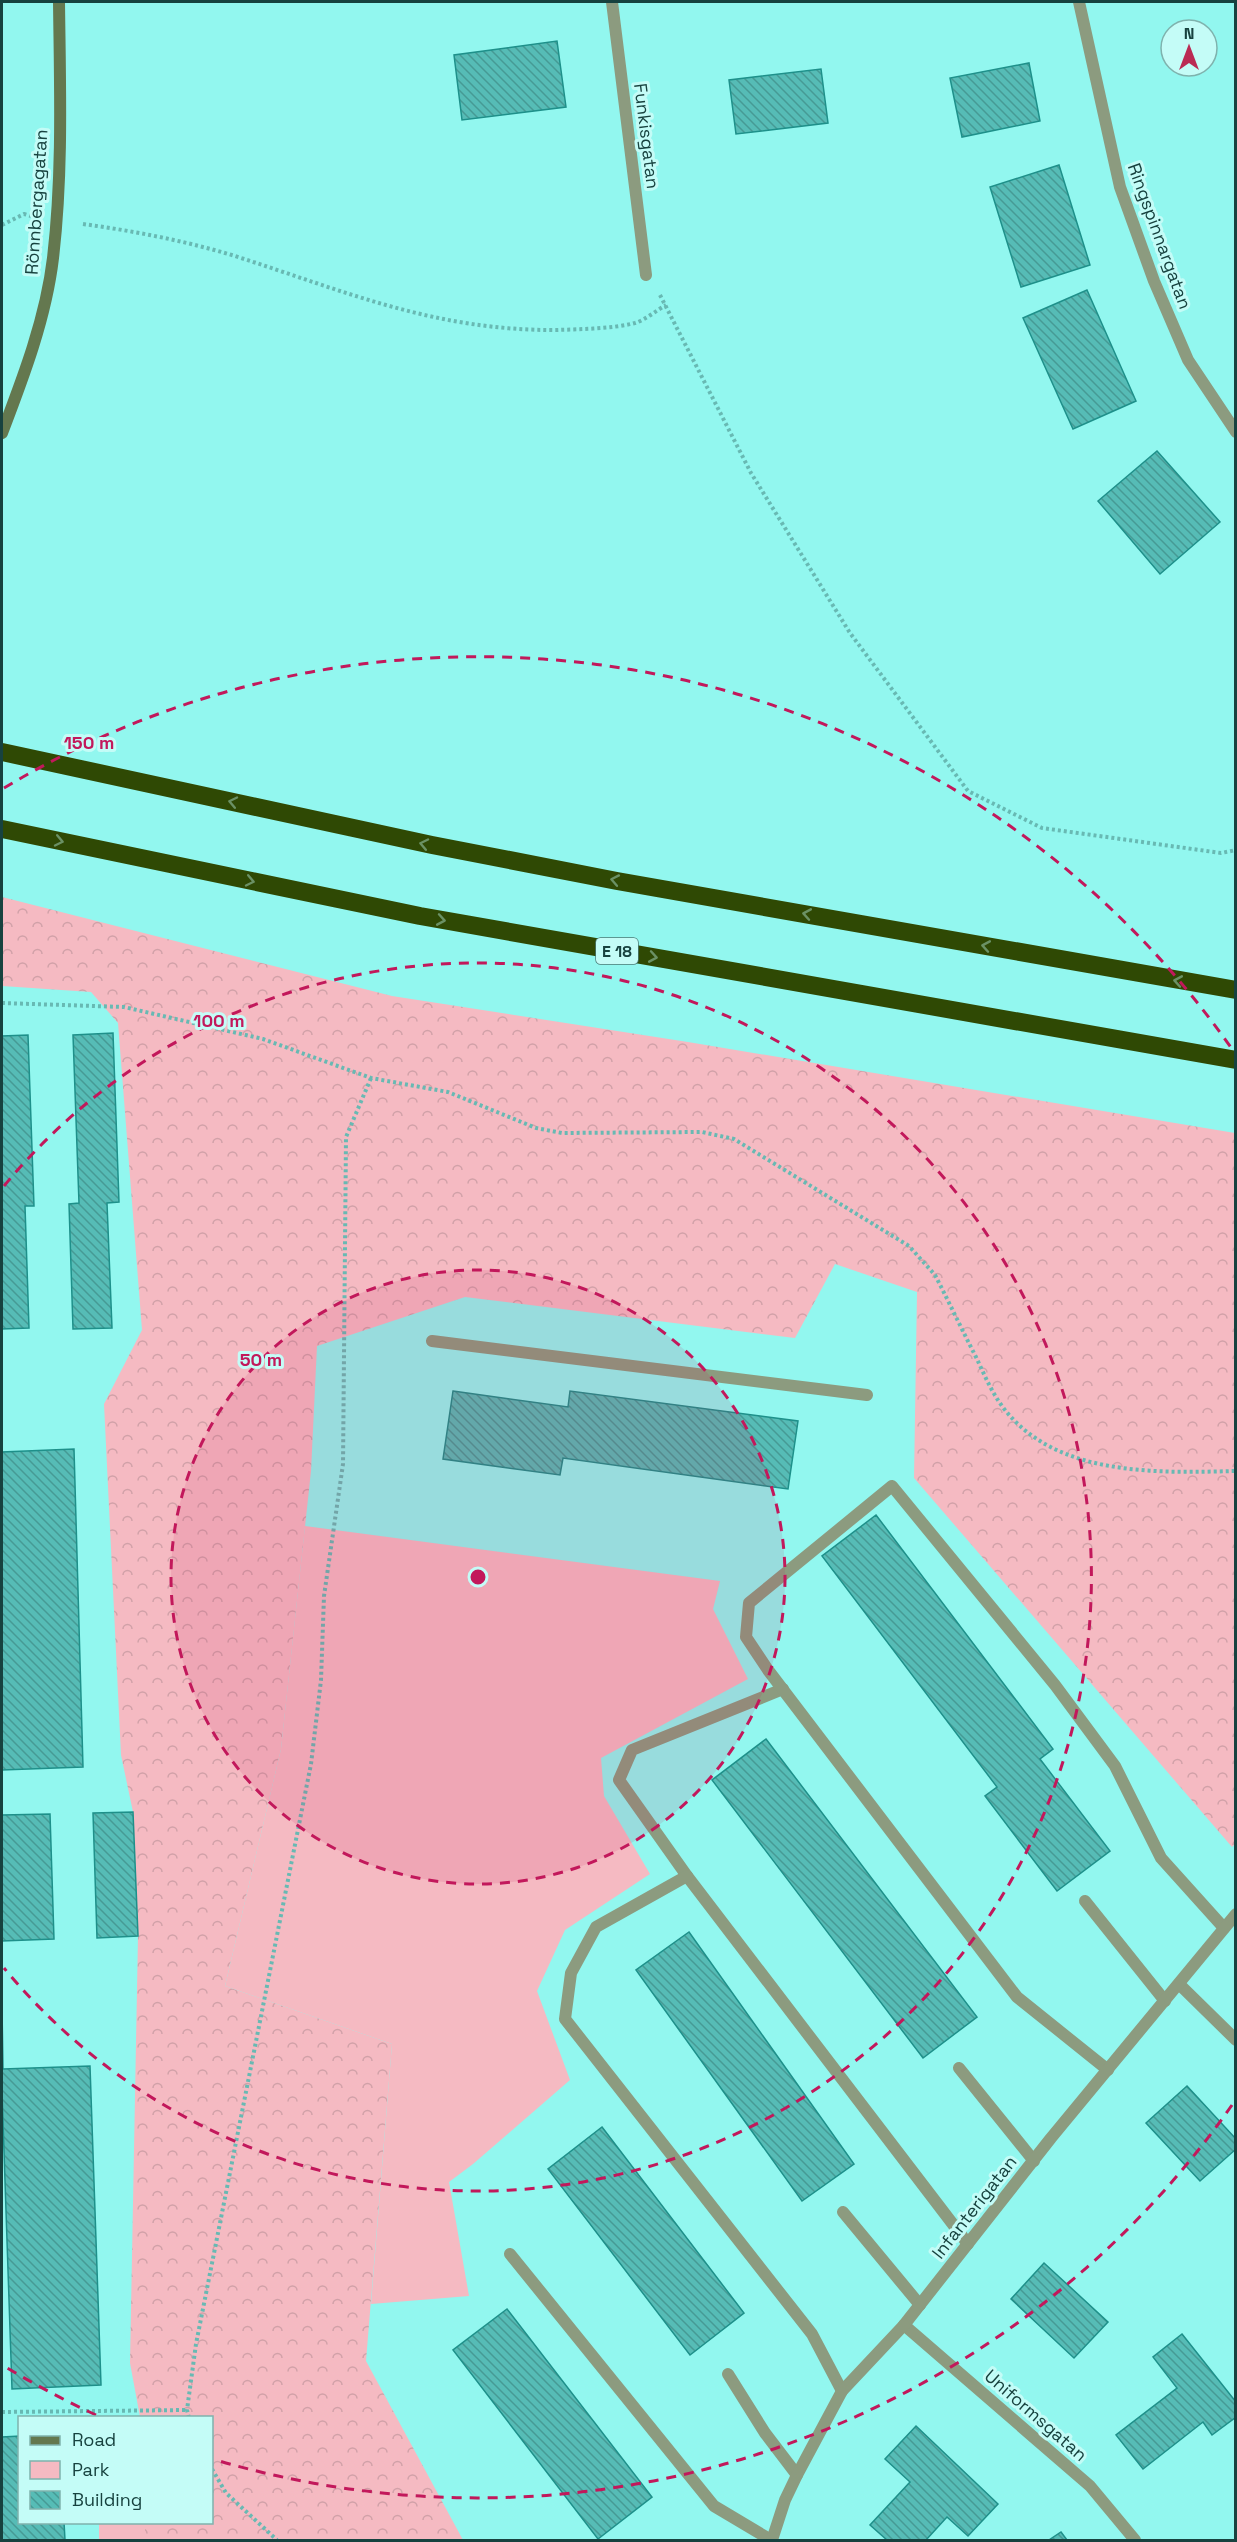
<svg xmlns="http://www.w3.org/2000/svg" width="1237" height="2542" font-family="'Space Grotesk',sans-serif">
<defs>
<pattern id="forest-crowns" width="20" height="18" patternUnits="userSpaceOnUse" patternTransform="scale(1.5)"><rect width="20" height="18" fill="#f5bac2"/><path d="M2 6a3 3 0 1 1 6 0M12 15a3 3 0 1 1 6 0" fill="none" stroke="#d1a1a8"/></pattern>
<pattern id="building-back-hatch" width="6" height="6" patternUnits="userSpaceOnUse" patternTransform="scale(1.5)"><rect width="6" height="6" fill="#56bcb6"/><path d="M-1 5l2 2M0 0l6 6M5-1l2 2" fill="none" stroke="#469a95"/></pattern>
</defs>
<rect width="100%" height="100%" fill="#92f7ef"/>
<path fill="url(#forest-crowns)" d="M2,897l390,99 296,46 547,91 1,710 -4,4 -318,-369 3,-186 -82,-28 -40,74 -330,-41 -148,49 -6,125 -30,278 -56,237 167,58 -26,317 97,179h-318v-17l67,-1v-104l-72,-1 -10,-54 8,-427 -5,-124 -12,-57 -17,-351 38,-74 -24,-307 -27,-31 -89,-6z"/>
<g fill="#f5bac2">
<path d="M305,1526l415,55 -7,28 35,70 -147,79 3,38 46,78 -85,56 -28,61 33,89 -97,84 -24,18 20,114 -98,8 21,-260 -167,-58 56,-237z"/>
<rect x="99" y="2523" width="46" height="17"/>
</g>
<g fill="url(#building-back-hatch)" stroke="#1e908a" stroke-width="1.5">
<path d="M557,41l9,66 -104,13 -8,-65z"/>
<path d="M1029,63l11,58 -78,16 -12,-59z"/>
<path d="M821,69l7,54 -92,11 -7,-54z"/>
<path d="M1059,165l31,100 -69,22 -31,-100z"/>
<path d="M1087,290l49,111 -63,28 -50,-111z"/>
<path d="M1157,451l63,71 -60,52 -62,-73z"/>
<path d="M113,1033l6,169 -12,1 5,125 -39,1 -4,-125 10,-1 -6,-168z"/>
<path d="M28,1035l6,171h-9l4,122 -27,1v-293z"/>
<path d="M453,1391l115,16 2,-16 228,30 -10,68 -225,-31 -3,17 -117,-16z"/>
<path d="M74,1449l9,318 -81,3v-318z"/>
<path d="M876,1515l177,234 -13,10 70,92 -53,40 -72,-95 12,-9 -175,-231z"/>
<path d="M766,1739l211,278 -54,41 -211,-278z"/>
<path d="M133,1812l5,124 -41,2 -4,-125z"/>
<path d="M50,1814l4,125 -52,2v-126z"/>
<path d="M689,1932l165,232 -52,37 -166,-231z"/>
<path d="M2,2008l1,61 87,-3 11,319 -89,4 -10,-297z"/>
<path d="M1187,2086l49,53v10l-36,32 -54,-58z"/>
<path d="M602,2127l142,186 -54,42 -142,-186z"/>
<path d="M1044,2263l64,59 -34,36 -63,-59z"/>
<path d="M507,2309l145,188 -54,42 -145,-189z"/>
<path d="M1182,2334l54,68v15l-24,18 -9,-13 -60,47 -27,-34 61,-47 -24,-31z"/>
<path d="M916,2426l82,78 -30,32 -21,-19 -21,23h-39l-17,-15 40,-43 -25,-23z"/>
<path d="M20,2436v86h44l1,18h-63v-103z"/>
<path d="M1061,2532l6,8h-18z"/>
</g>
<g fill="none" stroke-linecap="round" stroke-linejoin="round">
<g stroke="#68b9b3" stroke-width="4" stroke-dasharray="3 3" stroke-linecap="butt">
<path d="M83,224c51,7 103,17 152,32 112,36 201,75 322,74 25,-1 54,-1 78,-7 10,-3 22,-13 31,-18"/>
<path d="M2,225l22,-11 7,2"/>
<path d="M660,295l91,178 99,160 118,158 74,37 179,25 15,-3"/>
<path d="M2,1003l122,4 139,32 108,39 77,14 88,36 26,5 140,-1 32,7 175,107 26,29c14,27 27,55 41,82 8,17 15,34 26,49 52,71 155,67 234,65"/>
<path d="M2,2412l185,-2"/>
<path d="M189,2418l-2,-8 9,-66 115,-580 10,-84 3,-84 19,-132 3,-327 25,-59"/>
<path d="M212,2469l14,24 51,47"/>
</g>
<g stroke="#8c9b7f" stroke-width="12">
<path d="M432,1341l435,54"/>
<path d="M783,1689l-151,61 -13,30 68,96 281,368"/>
<path d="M687,1876l-91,51 -25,46 -6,46 247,315 30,57"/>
<path d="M1085,1901l80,100"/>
<path d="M959,2068l75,93"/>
<path d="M1108,2070l-91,-73 -249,-327 -22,-33 3,-34 143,-117 163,199 60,81 46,92 63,70"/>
<path d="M843,2212l77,93"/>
<path d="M510,2254l204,252 57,34"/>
<path d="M728,2374l37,59 32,42"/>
</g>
<g stroke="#8c9b7f" stroke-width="12">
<path d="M612,2l34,273"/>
<path d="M1079,2l41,185 34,94 34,79 48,72"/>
<path d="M1179,1984l57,56"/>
<path d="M904,2325l186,161 45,54"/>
<path d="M772,2540l13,-40 12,-25 45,-84 62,-66 147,-187 185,-224"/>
</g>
<path stroke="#64784f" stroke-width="12" d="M2,433c21,-55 44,-115 51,-175 10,-85 7,-171 6,-256"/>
<g stroke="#2f4904" stroke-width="18">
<path d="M2,752l430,93 185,36 619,109"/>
<path d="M2,829l418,87 816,144"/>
</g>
</g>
<defs><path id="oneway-chevron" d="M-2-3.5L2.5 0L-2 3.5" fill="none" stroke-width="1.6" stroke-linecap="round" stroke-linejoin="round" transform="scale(1.5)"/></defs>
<g stroke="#6b9165">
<use href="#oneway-chevron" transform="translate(233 802) rotate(-168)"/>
<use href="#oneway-chevron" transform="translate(59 841) rotate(12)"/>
<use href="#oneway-chevron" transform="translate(424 844) rotate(-168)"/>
<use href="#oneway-chevron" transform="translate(615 880) rotate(-169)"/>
<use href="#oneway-chevron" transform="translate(250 881) rotate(12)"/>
<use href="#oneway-chevron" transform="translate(807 914) rotate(-170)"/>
<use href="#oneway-chevron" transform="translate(441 920) rotate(10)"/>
<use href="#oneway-chevron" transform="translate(986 946) rotate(-170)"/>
<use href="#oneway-chevron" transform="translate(653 957) rotate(10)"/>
<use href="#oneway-chevron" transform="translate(1178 981) rotate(-170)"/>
</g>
<circle cx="478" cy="1577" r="307" fill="#c2185b" fill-opacity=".12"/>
<g fill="none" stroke="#c2185b" stroke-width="3" stroke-dasharray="10 8">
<circle cx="478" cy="1577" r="307"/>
<path d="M4 1186A614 614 0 1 1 4 1968"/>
<path d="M1232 2105A921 921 0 0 1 216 2460M96 2415A921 921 0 0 1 4 2366M4 788A921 921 0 0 1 1232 1049"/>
</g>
<g text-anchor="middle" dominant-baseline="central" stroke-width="6" stroke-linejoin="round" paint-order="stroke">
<rect fill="#c4fcf7" stroke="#4b7a76" stroke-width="1.5" x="596" y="938" width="42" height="26" rx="4.5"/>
<g font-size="16" font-weight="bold" fill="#17423f">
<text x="617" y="951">E 18</text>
</g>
<g font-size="18" fill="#17423f" stroke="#c4fcf7">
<text transform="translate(647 136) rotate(83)">Funkisgatan</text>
<text transform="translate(36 202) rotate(-86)">Rönnbergagatan</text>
<text transform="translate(1160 236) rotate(70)">Ringspinnargatan</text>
<text transform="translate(974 2207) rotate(-52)">Infanterigatan</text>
<text transform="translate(1036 2415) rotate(41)">Uniformsgatan</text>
</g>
</g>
<circle cx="478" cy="1577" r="9" fill="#c2185b" stroke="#c4fcf7" stroke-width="3"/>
<g font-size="18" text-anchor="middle" font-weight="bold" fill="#c2185b" stroke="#c4fcf7" stroke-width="6" stroke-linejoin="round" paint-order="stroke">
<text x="89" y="749">150 m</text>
<text x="219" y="1027">100 m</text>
<text x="261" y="1366">50 m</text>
</g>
<rect width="1237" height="2542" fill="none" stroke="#17423f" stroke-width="6"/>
<rect x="18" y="2416" width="195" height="108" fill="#c4fcf7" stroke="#7fb2ad" stroke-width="1.5"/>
<rect x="30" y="2436" width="30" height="9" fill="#64784f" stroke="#7fb2ad" stroke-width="1.5"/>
<text x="72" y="2446" font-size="18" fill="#17423f">Road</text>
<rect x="30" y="2461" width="30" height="18" fill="#f5bac2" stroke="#7fb2ad" stroke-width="1.5"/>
<text x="72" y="2476" font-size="18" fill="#17423f">Park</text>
<rect x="30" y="2491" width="30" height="18" fill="url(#building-back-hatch)" stroke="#7fb2ad" stroke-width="1.5"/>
<text x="72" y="2506" font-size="18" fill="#17423f">Building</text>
<g transform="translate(1189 48)"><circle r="28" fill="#c4fcf7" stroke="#7fb2ad" stroke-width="1.5"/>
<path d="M0-4.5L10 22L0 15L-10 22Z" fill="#ba2b54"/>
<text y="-9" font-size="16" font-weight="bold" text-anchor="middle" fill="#17423f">N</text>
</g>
</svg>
